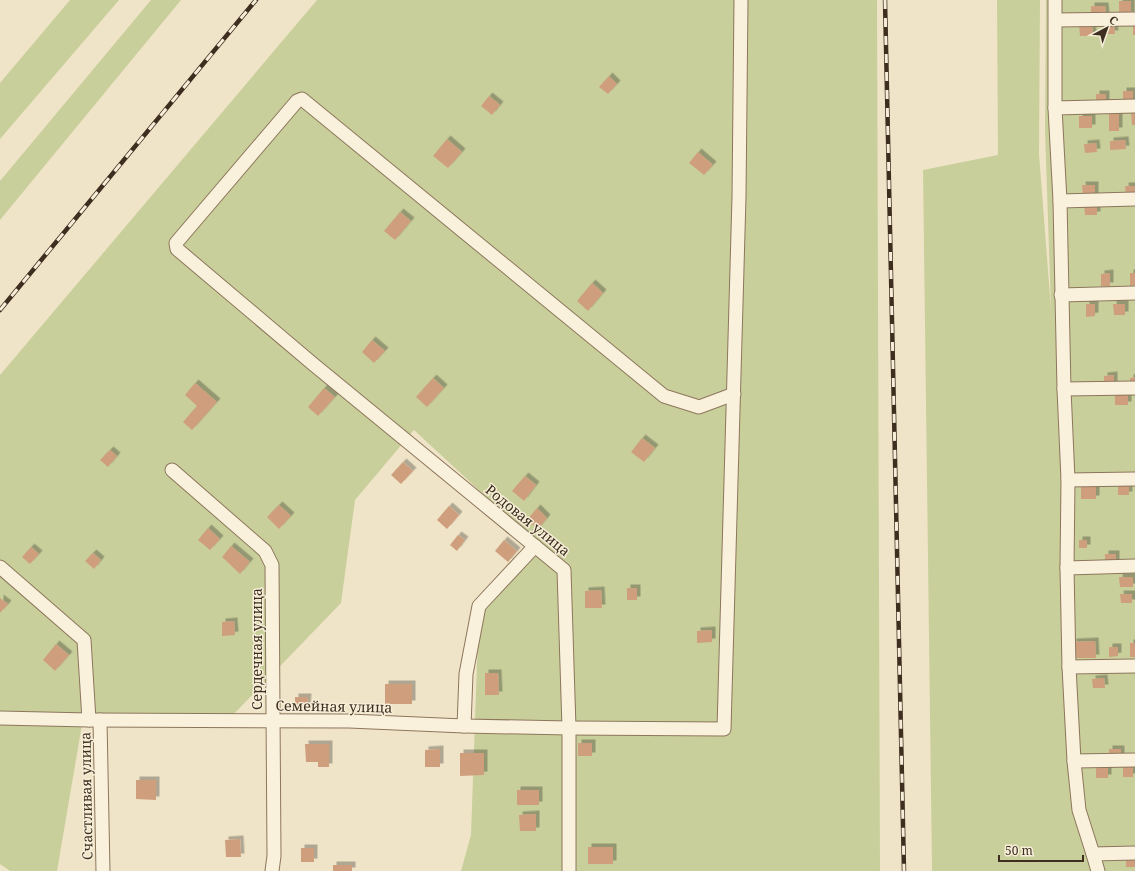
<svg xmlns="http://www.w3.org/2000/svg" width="1135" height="871" font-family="'Noto Serif',serif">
<defs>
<filter id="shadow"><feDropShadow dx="3.5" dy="-3.5" stdDeviation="0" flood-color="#0004"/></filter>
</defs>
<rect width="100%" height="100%" fill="#f0e4c8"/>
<g fill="#c9cf9b">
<path d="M70,0h49l-119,139v-56z"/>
<path d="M151,0h30l-181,220v-39z"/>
<path d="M317,0h560l3,871h-419l10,-36 8,-229 58,-62 -123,-114 -59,70 -14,103 -110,114 -147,-4 -27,158h-47l-10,-7v-489z"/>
<path d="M997,0h43l-1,154 12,155 -6,-179 1,-130h89v871h-203l-9,-701 75,-15z"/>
</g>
<g fill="#cf9f7d" filter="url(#shadow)">
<rect x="1119" y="1" width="12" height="14"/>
<path d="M1091,6h14l1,10 -15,1z"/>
<rect x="1133" y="22" width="2" height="13"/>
<path d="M1079,24h13l1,12h-13z"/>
<path d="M1106,24h8l1,10h-8z"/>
<path d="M609,76l8,8 -9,10 -9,-7z"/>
<path d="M1123,91h10v14l-10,1z"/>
<path d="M1096,94h10v11l-10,1z"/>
<path d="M489,96l11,9 -8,10 -11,-9z"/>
<path d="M1131,112h4v13h-3z"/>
<rect x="1109" y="114" width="10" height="17"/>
<rect x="1079" y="116" width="13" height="12"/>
<path d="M447,139l15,13 -14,16 -15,-12z"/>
<path d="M1125,140l1,9 -16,1v-9z"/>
<path d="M1096,143l1,9 -12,1 -1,-9z"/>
<path d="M698,152l15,13 -9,10 -15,-12z"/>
<path d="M1082,185h13v12h-12z"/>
<path d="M1125,186h10v10h-9z"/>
<path d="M1084,205h13v10h-12z"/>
<path d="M400,212l11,9 -16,19 -11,-9z"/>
<path d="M1110,273v13h-9v-12z"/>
<path d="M1130,273h5v12l-5,1z"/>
<path d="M592,283l11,10 -15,18 -11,-10z"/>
<path d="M1086,304h9v12l-9,1z"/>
<path d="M1113,304h12v11h-11z"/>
<path d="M372,340l13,11 -11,12 -12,-11z"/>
<path d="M1114,375v12l-10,1v-12z"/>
<path d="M1135,377v9h-5v-8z"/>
<path d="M433,378l11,10 -17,19 -11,-10z"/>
<path d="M195,383l22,19 -25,28 -9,-8 14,-16 -12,-11z"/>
<path d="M324,388l11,9 -17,19 -10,-9z"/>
<rect x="1115" y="394" width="13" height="11"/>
<path d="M642,438l13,10 -11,14 -13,-10z"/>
<path d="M110,450l7,6 -9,11 -8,-7z"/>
<path d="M403,462l10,9 -12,13 -10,-9z"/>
<path d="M525,476l11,9 -12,16 -12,-10z"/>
<path d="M1096,485v14h-15v-13z"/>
<rect x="1118" y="485" width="11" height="10"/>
<path d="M279,505l12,11 -12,13 -12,-12z"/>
<path d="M449,506l10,9 -12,14 -10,-9z"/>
<path d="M537,508l10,10 -9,11 -11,-9z"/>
<path d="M208,528l12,11 -10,11 -12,-10z"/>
<path d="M458,535l7,5 -8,11 -7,-6z"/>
<path d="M504,540l13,11 -9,11 -13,-11z"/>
<rect x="1079" y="540" width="8" height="8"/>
<path d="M231,546l19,16 -10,12 -18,-17z"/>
<path d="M31,547l8,7 -9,10 -8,-7z"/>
<path d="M93,553l8,7 -7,9 -9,-8z"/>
<rect x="1105" y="554" width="11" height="14"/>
<path d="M1119,577h14v10h-13z"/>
<rect x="627" y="588" width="10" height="12"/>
<path d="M601,590l1,18h-17v-17z"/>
<path d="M1120,594h12v9h-11z"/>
<path d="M0,598l8,6 -8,9z"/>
<path d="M234,621l1,14 -13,1v-14z"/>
<path d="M712,630v12l-15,1v-12z"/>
<path d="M1095,641l1,17h-23v-16z"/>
<rect x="1130" y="643" width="5" height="14"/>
<path d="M56,644l13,11 -14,16 -12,-11z"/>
<path d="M1109,647h9v9l-9,1z"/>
<path d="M485,673h13l1,22h-14z"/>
<path d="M1104,678l1,10h-12l-1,-9z"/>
<rect x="385" y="684" width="27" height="20"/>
<path d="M295,697h13l-1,11 -12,-1z"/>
<rect x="578" y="743" width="14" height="13"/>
<path d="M305,744h24v23h-11v-5h-12z"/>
<path d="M440,749v18h-15v-17z"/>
<rect x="1109" y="749" width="12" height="10"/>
<path d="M460,753h24v22l-24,1z"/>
<rect x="1096" y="766" width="12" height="12"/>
<rect x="1123" y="766" width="10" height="11"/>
<path d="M136,780h20v20l-20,-1z"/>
<rect x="517" y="790" width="22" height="15"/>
<path d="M536,814v17h-16l-1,-16z"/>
<path d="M240,839l1,18h-15l-1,-17z"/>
<rect x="588" y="847" width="25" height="17"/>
<rect x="301" y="848" width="13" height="14"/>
<rect x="1126" y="856" width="9" height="11"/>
<rect x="333" y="865" width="19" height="6"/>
</g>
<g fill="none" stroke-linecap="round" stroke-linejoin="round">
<defs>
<g id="minor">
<path d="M1055,0v108l5,93 4,188 4,91 -1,88 2,99 5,94 5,49 14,44 5,17"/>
<path d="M1056,20l79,-1"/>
<path d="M1055,108l80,-2"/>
<path d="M1060,201l75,-2"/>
<path d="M1061,295l74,-2"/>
<path d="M1064,389l71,-1"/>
<path d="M172,470l93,81 7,14 2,291 -2,15"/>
<path d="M1068,480l67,-1"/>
<path d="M0,567l84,73 5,80"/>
<path d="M1067,568l68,-2"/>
<path d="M1069,667l66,-1"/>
<path d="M0,718l89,2 260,1 115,5 2,-52 13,-68 56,-60"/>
<path d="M100,720l3,151"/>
<path d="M464,726l105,2 155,1 15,-532 2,-197"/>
<path d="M1074,761l61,-1"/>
<path d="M1093,854l42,-1"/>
<path d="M569,871v-143l-5,-158 -251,-206 -136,-115 -1,-6 121,-142 5,-2 362,297 35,11 35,-13"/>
</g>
</defs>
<use href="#minor" stroke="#8d765c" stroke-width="15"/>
<use href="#minor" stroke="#faf1dc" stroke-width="13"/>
<defs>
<g id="rail">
<path d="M885,0l19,871"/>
<path d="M0,310l256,-310"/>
</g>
</defs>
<use href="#rail" stroke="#3d2e20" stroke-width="4.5"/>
<use href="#rail" stroke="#f7eed8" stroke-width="3" stroke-dasharray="9" stroke-linecap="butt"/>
</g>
<g text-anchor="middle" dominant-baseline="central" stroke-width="3" stroke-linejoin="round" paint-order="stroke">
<g font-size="14" fill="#3d2e20" stroke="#f7eed8">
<text transform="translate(528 520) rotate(39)">Родовая улица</text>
<text transform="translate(256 649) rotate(-90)">Сердечная улица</text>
<text transform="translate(334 706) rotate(1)">Семейная улица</text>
<text transform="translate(86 796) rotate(-91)">Счастливая улица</text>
</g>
</g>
<g transform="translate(1107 28) rotate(41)" stroke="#f7eed8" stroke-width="3" paint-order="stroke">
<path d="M0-3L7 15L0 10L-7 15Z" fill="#3d2e20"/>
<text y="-6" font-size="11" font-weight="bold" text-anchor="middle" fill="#3d2e20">С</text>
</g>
<path d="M999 855v6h84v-6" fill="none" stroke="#3d2e20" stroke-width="2"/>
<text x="1005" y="855" font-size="12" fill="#3d2e20" stroke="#f7eed8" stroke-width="3" paint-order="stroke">50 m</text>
</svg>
